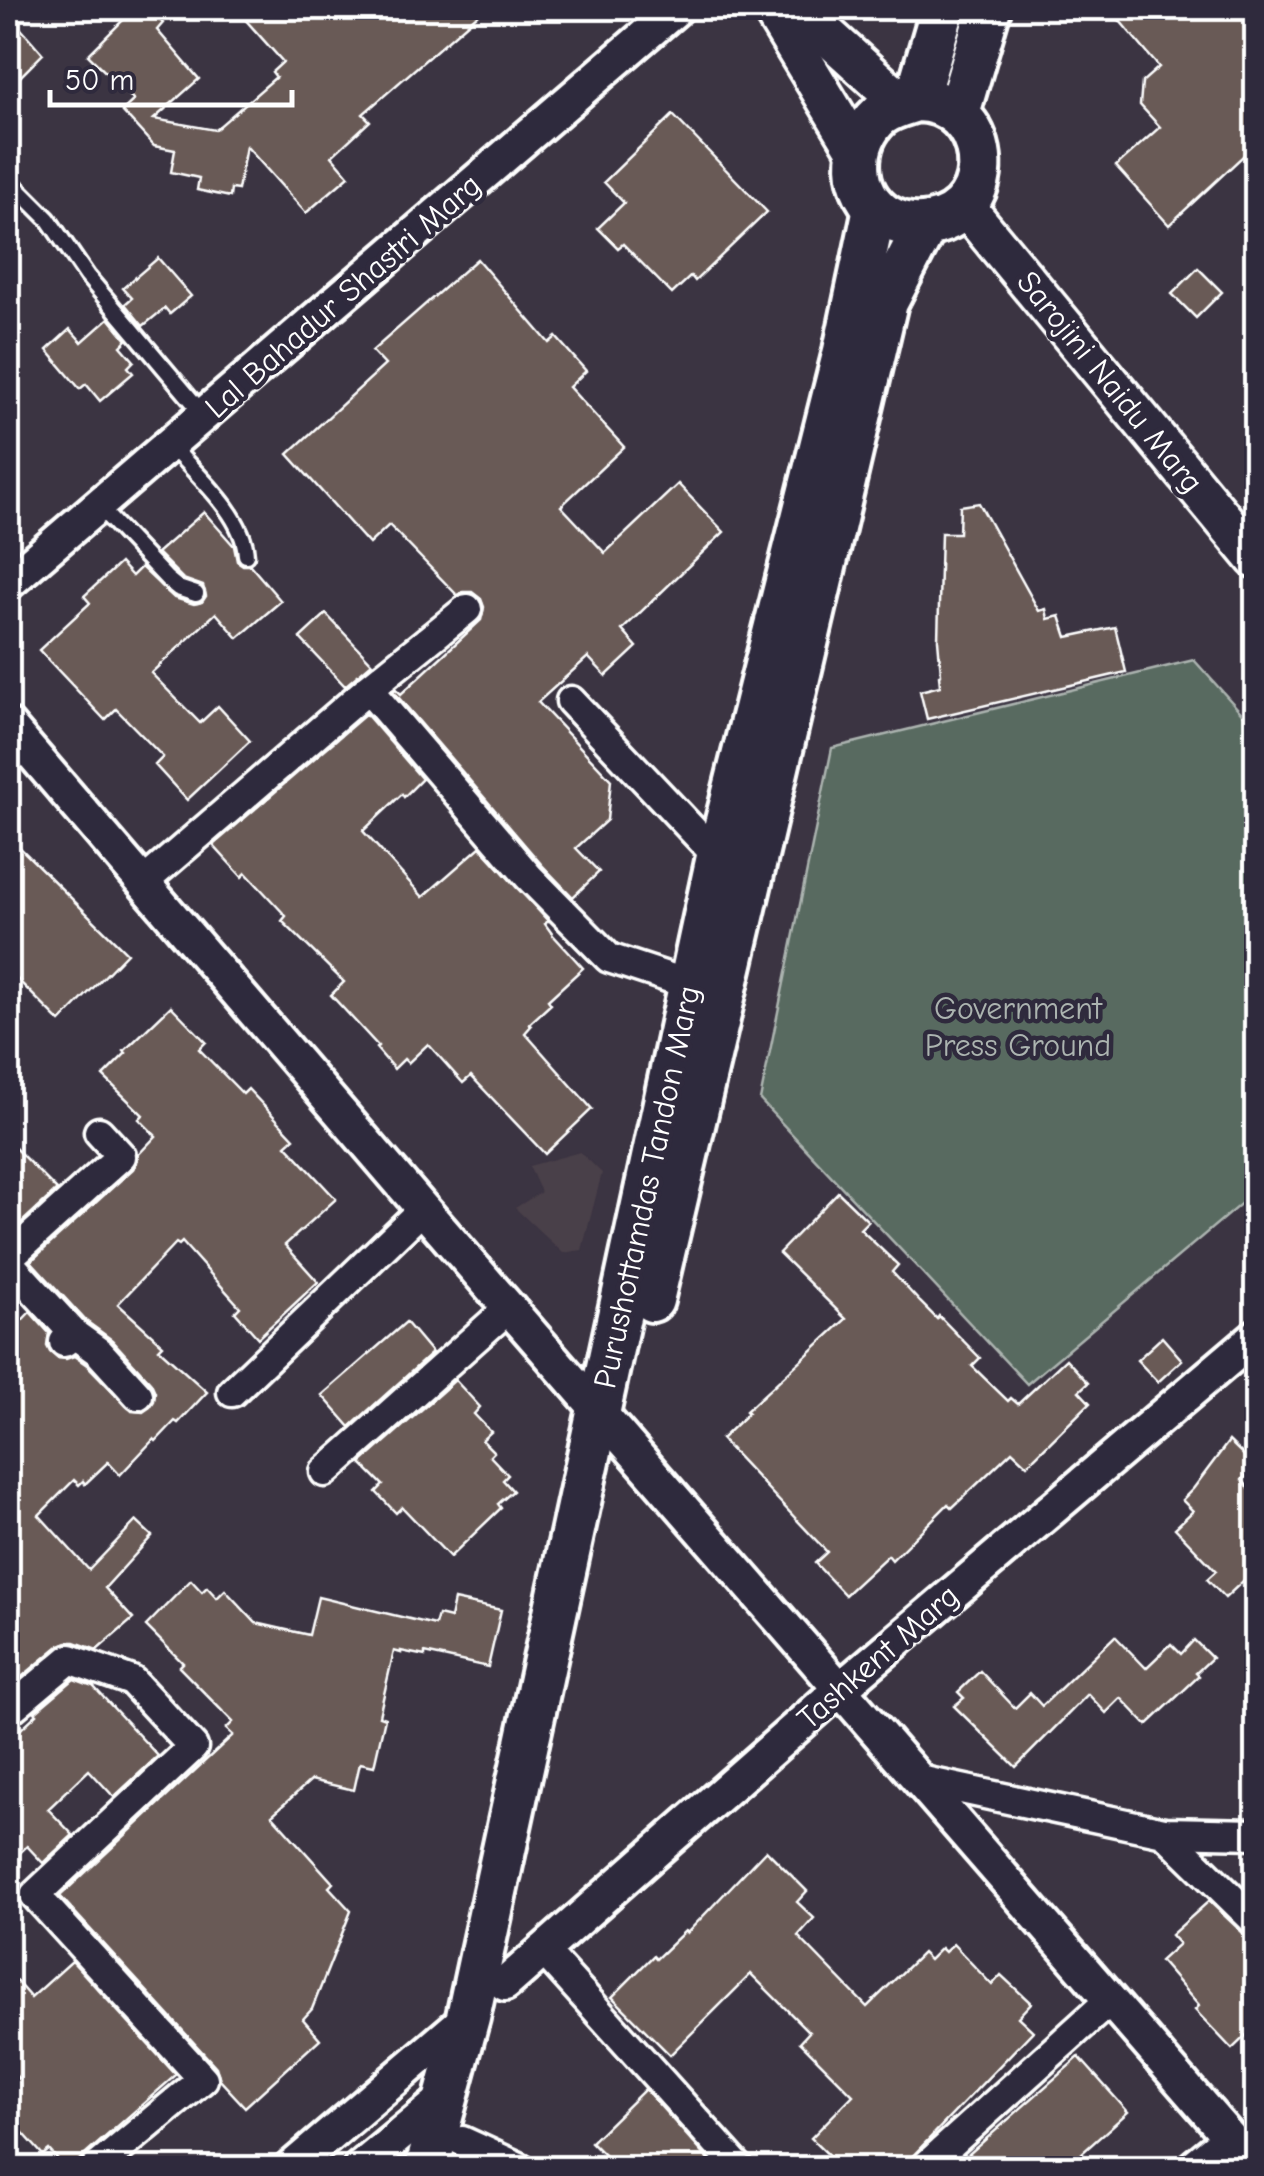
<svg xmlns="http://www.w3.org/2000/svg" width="1264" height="2176" font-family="'Comic Neue',sans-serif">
<rect width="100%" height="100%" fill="#3b3442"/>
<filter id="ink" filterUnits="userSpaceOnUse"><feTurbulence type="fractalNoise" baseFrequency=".01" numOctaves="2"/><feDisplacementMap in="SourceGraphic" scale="20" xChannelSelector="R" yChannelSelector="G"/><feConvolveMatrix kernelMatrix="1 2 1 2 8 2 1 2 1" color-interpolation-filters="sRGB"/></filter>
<g filter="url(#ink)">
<path fill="#493f48" d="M580,1152l22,21 -20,77 -19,3 -48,-45 26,-16 -12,-26z"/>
<path fill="#596a61" stroke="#acb4b0" stroke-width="2.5" d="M1194,660l62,69v462l-229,193 -267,-284 72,-352z"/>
<g fill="#695a57" stroke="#fff" stroke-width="2.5">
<path d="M135,8h13l15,15 -6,7 42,49 -45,40 61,11 61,-53 -4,-5 11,-10 -48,-54h250l-122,106 7,7 -38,35 17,20 -43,37 -60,-67 -8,44 -7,-1 -1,8 -33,-7 2,-12 -28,-6 4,-22 -21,-4 -32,-35 12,-11 -46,-45z"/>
<path d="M1109,8h147v136l-87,81 -53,-59 44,-39 -20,-22 2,-23 17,-15z"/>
<path d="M8,14l35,40 -35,35z"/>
<path d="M673,115l94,97 -72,69 -4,-5 -19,18 -49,-50 -5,4 -20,-20 26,-25 -20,-21z"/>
<path d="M158,258l33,38 -21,18 -5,-6 -22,18 -18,-22 7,-6 -9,-10z"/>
<path d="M477,259l72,84 7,-6 30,34 -17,16 55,60 -63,59 44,47 73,-69 46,48 -102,98 15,17 -31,29 -18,-19 -50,45 73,78 -4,40 -31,28 23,24 -26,25 -31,-32 -149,-174 3,-2 5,5 80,-74 3,-13 -3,-8 -9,-7h-9l-6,3 -68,-70 -20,19 -81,-90 97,-89 -13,-14z"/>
<path d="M1198,268l24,24 -26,26 -24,-24z"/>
<path d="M109,318l18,22 -6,6 13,15 -6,6 5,6 -33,28 -14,-17 -6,5 -33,-39 23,-21 12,13z"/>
<path d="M979,503l60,108 7,-2 2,10 12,-3 7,21 48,-10 11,45 -199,47 -7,-28 20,-5 -1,-11 2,-1 -3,-34 3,-107h18l1,-27z"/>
<path d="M204,512l30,34 3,15 6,4h7l31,36 -43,37 -22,-25 -65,60 49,50 18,-17 32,35 -63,59 -32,-35 8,-8 -47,-48 -11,11 -66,-70 51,-47 -6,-7 36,-33 12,13 9,-9 33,31 20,6 8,-2 4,-6 -3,-10 -20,-7 -26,-26z"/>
<path d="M326,614l46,49 -27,23 -45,-48z"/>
<path d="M366,714l56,65 -18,18 -2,-3 -39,37 60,66 57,-50 68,74 -3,3 8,11 30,33 -35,32 3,4 -22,20 2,2 -6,7 67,76 -47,45 -74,-78 -8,7 -35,-39 -20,19 -4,-4 -10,10 -18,-21 2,-2 -47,-51 13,-13 -62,-61 4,-5 -40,-43 -4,4 -29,-32z"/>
<path d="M8,836l119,117 -67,69 -52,-52z"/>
<path d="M171,1006l35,36 -7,7 44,45 5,-5 46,49 -8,7 50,54 -51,46 33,37 -60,56 -23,-26 5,-5 -58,-65 -3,3 -3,-2 -58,61 45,41 -4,4 48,43 -29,31 -3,-2 -19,20 -2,-2 -34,36 -12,-13 -23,22 -2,-3 -4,4 -5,-5 -35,35 50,55 47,-49 16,15 -47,52 28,31 -36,31 -22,-8h-7l-8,3 -48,40 -4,-5v-345l22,-23 19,21 -2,13 3,6 7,6 9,1 8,-3 13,9 45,46 11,1 7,-5 4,-6 1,-9 -4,-9 -39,-43 -26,-19 -55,-60 102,-92 4,-7 1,-7 18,-19 -17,-17 4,-4 -40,-39 23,-23 -2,-2z"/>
<path d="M8,1141l49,49 -49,45z"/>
<path d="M838,1192l30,29 -8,8 38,36 -6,7 28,30 17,17 2,-3 41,42 -8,8 36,35 3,-3 7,6 48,-45 22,24 -9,8 11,12 -63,62 -15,-14 -60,57 -4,-4 -56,56 -4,-5 -43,40 -30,-32 12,-11 -106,-113 27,-26 -2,-2 100,-92 -67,-66z"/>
<path d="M406,1322l26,31 -82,74 -28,-32z"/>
<path d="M1162,1337l20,23 -24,22 -21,-22z"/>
<path d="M455,1380l25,27 -6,7 17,18 -9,8 12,12 -4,4 18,19 -5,5 10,11 -15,13 3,4 -51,49 -48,-50 -6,6 -20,-21 7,-7 -22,-22z"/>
<path d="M1229,1441l26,25 -13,14 14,16v73l-31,29 -18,-19 9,-8 -41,-43 18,-17 -11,-11 11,-11z"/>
<path d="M191,1580l11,12 5,-5 10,11 8,-8 31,33 53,12 9,-38 117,28 3,-10 12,3 4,-18 47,10 -13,57 -63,-14v3l-24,-5v2l-7,-2 -15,65 6,2 -11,48 -14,-3 -6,27 -43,-10 -39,35 61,68 -4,4 22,24 -39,98 -9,10 17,20 -75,68 -25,-27 -4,-13 -156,-171 173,-161 -7,-6 7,-7 -54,-55 4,-4 -37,-37z"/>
<path d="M1115,1636l31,32 25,-24 10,10 13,-14 18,18 -16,15 3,3 -52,49 -26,-27 -15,15 -18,-19 -72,73 -62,-61 10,-8 -6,-6 22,-21 35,37 15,-15 12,13z"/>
<path d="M74,1679l19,7 65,70 -44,41 -25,-27 -41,39 25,26 -30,28 -16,-17 -19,18v-123l29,-27 -2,-2z"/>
<path d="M766,1850l41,41 -10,11 17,16 -16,18 69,71 55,-54 7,7 12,-12 4,4 8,-8 39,41 9,-10 30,28 -13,14 15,14 -132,137h-59l-31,-30 42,-43 -53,-53 9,-10 -58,-58 -81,81 -58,-58 41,-41 3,3 29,-28 2,2z"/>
<path d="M1209,1901l35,33 12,8v84l-24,23 -37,-39 4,-4 -39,-45 19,-17 -8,-9z"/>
<path d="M72,1961l104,114 -106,93h-5l-16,-18 -6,5 -35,-39v-29l10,-9 -10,-11v-95l23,26z"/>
<path d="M1079,2057l49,55 -46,41 13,15h-142z"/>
<path d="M645,2089l71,79h-99l-26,-26z"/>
</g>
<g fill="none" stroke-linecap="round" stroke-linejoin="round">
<defs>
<g id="service">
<path d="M8,179l40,40 39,57 117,139"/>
<path d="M170,445c26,29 74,70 76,110"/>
<path d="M98,506l69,73 11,9 18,6"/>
</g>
<g id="minor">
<path d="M368,689l161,188 80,81 82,27"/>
<path d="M571,701l147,156"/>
<path d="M144,882l224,-193 99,-80"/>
<path d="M8,1258l113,-102 -22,-24"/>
<path d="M8,1262l66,72 -10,8"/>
<path d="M74,1334l25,18 39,43"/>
<path d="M232,1392l191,-183"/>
<path d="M325,1472l184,-164"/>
<path d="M8,1711l62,-52 62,22 61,66 -158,148 168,184 -107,89"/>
<path d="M919,1780l245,52 92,2"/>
<path d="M1164,1832l92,90"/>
<path d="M542,1949l197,219"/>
<path d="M462,2141l59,27"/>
<path d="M924,2168l186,-168"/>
<path d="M1189,2168l39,-32"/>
</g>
<g id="tertiary">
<path d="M8,583l669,-575"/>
<path d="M8,725l415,484 833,959"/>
<path d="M505,1984l335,-295 416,-353"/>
<path d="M291,2168l177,-151"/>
<path d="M360,2168l87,-72"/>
</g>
<g id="secondary">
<path d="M771,8l87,144"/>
<path d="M797,8l106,96"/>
<path d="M964,205l292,354"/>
</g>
<g id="primary">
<path d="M916,100c75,0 88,110 14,124 -15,3 -32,0 -45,-8 -35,-24 -35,-74 -5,-101 10,-8 24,-11 36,-15z"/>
<path d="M916,100l27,-92"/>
<path d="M958,113l31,-105"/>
<path d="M652,1300l234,-998 40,-77"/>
<path d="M427,2168l41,-151 250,-1160 127,-506 30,-143"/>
</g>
</defs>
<use href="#service" stroke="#fff" stroke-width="21"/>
<use href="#minor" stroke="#fff" stroke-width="35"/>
<use href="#tertiary" stroke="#fff" stroke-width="40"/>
<use href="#secondary" stroke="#fff" stroke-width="45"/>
<use href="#primary" stroke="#fff" stroke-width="50"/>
<use href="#service" stroke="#2f2a3d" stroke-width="14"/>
<use href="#minor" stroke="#2f2a3d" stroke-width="28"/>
<use href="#tertiary" stroke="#2f2a3d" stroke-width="32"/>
<use href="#secondary" stroke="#2f2a3d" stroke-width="38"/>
<use href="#primary" stroke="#2f2a3d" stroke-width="42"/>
</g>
</g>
<g text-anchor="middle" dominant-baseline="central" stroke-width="9" stroke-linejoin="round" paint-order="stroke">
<g font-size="32" fill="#fff" stroke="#2f2a3d">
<text transform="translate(343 296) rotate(-41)">Lal Bahadur Shastri Marg</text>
<text transform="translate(1110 382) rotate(51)">Sarojini Naidu Marg</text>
<text transform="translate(647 1187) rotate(-78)">Purushottamdas Tandon Marg</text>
<text transform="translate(878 1657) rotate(-41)">Tashkent Marg</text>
</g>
<g font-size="32" fill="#acb4b0" stroke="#2f2a3d">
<text x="1018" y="1008">Government<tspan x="1018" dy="37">Press Ground</tspan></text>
</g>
</g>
<rect width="1264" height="2176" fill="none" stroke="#2f2a3d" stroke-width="40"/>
<rect x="20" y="20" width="1224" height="2136" fill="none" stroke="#fff" stroke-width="4" filter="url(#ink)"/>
<path d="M50 90v15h242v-15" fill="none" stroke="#ffffff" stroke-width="5"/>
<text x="65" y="90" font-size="30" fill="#ffffff" stroke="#2f2a3d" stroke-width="8" paint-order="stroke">50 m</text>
</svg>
